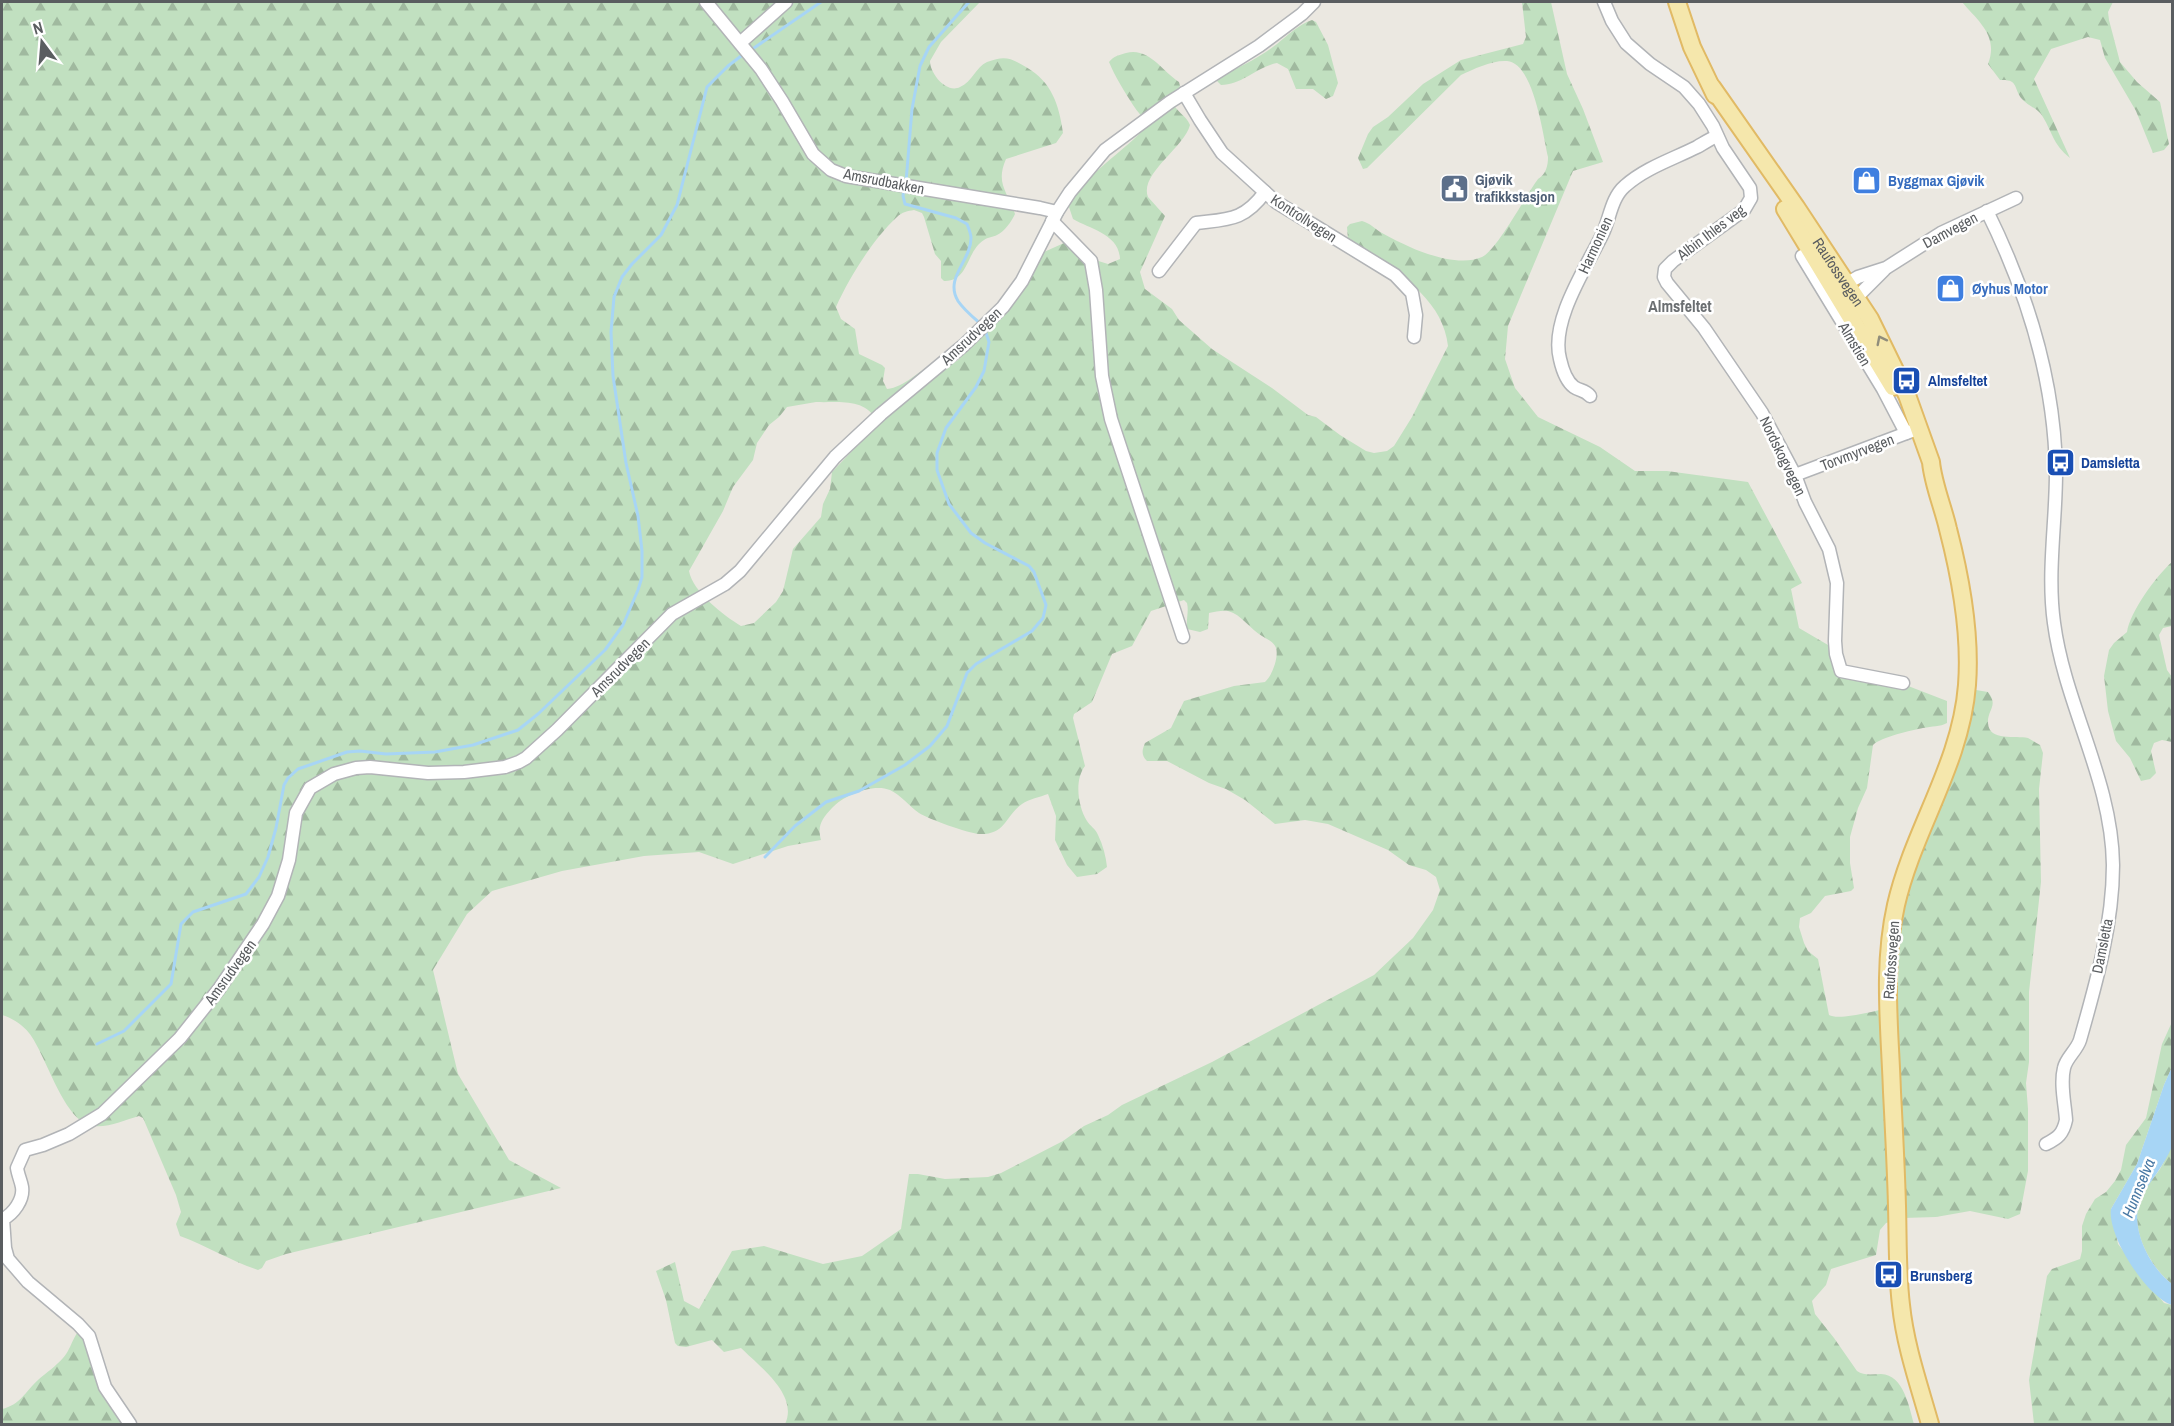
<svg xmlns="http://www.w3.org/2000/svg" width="2174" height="1426" font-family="'Archivo Narrow',sans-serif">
<defs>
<pattern id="forest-firs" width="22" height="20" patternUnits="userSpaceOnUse" patternTransform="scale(1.5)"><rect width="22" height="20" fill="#c1e0c0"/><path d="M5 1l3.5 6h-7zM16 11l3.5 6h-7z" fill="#a0b99f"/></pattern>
</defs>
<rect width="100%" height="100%" fill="#ebe8e1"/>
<g fill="url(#forest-firs)" fill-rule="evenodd">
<path d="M2,2h978l-39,40 -11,19c0,13 17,33 30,26 12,-5 16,-20 27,-25 18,-7 24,-4 39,5 26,15 33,38 37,66l-7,10 -50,16c-11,25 2,33 9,55 -3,7 -11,18 -18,21 -4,2 -9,2 -13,5 -18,11 -15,42 -40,41l-3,-3v-17l-6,-7 -11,-37 -2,-4 -8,-3c-6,1 -12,2 -17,7 -24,22 -48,61 -61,90l5,12 14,10 4,25 23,11 3,3 -2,13 4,8c18,-2 31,-18 47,-26 8,-3 15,1 23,-2l49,-50 38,-59 20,-9 8,-1 20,17 16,5 12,-5c-1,-25 -30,-30 -47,-40l-4,-12c5,-25 62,-60 77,-81 -2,-9 -8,-13 -13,-21 -8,-13 -18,-28 -24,-43 5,-6 10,-7 17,-9 23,-6 36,18 53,29l1,4 -8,15c4,11 14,14 18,24 -6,23 -51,49 -42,72l17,19 -25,56 5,17 27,20 7,11 33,29 60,39 36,27 8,2 24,18 26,16 8,2 13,-2 7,-5 18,-29 36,-71c-5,-51 -61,-81 -100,-106l-1,-13 3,-3 12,-3c8,2 13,8 20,12 9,5 19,10 28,14 20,9 52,19 72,10 15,-7 44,-62 56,-78 8,-5 10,-13 10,-22 -5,-21 -14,-94 -41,-96 -15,-1 -33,8 -46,14l-94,93 -4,1 -5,-11 10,-24 5,-7 15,-10 35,-33 38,-24 62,-16 3,-7 -4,-35h29l16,72 16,35 20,53 -30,9 -65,155 -3,33 10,29 23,29 62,30 35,24h32l81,11 54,101 -11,6 8,39 29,17 5,17 6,6 64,16 44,17v22c-7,4 -15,3 -24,5 -11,2 -42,9 -50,17l-6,43 -9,20 -8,29v26l4,25 -3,3 -26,5 -14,17 -11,5 -1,9 5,16 4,8 10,8 11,56c10,6 50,-5 63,-8 10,-15 5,-52 6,-71 1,-11 3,-22 5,-33l69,-211 4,-2 12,2c11,14 -1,18 0,31 1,19 28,12 40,15 4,2 8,5 12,7l3,8 -4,36 2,93 -12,110v70l-3,21 2,26v62l-8,43 -12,5 -38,-8 -34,6 -33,1 -17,5 -6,7 -4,25 -45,14 -5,16 -14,16 3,13 19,24 23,33c7,5 16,3 24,3 23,1 28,33 33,50h-1129c14,-29 -26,-58 -44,-76l-17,4 -12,-12 -26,7 -8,-1 -3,-3 -9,-43 -10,-29 19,-9 9,39 15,8 33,-58 32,-5 59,18 39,-8 39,-27 8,-55h9l27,5 43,-2 13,-4 62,-32 21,-15 24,-11 14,-10 90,-43 162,-87 39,-37 20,-28 7,-20 -4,-13 -10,-7 -17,-5 -21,-15 -60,-26 -23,-4 -30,4 -30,-24 -19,-11 -17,-6 -42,-22h-20c-6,-6 -5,-11 -2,-18l26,-15 13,-27 50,-15 31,-4c7,-6 14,-25 11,-34 -2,-6 -9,-9 -14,-12 -11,-6 -21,-22 -34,-25 -6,-1 -13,1 -19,2l-1,16 -8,3 -13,-3c-1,-9 2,-18 0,-26l-3,-3 -33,11 -19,35 -20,8 -20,48 -18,12 -1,4 12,48c-11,14 -7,41 2,55 3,5 9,8 11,14 5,10 8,22 9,32l-10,7 -20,3 -10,-12 -12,-25 1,-24 -8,-22c-8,3 -19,5 -26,10 -17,12 -16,31 -43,30 -11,-1 -51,-15 -60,-21 -10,-7 -18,-18 -29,-23 -17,-7 -46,5 -58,18 -10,11 -15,17 -11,32l-33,6 -55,18 -34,-12 -55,4 -82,15 -70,20 -25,23 -34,56 25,104 51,86 52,28 -275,66 -20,7 -4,7 -4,2c-27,-9 -51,-24 -78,-34l-4,-12 5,-12 -5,-17 -33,-77 -4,-2c-14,4 -31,12 -46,10 -29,-3 -47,-72 -64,-93 -7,-9 -17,-15 -27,-18zM816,402c21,1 47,-4 59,16l-3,12 -40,42 -2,17 -7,15 -2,13 -28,32 -10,42 -7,11 -22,21 -13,3c-18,-11 -48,-34 -52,-55l34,-60 10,-24 20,-27 4,-17 12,-18 10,-8 8,-10z"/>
<path d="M1962,2h151l-5,10 1,8 11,42 17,20 23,20 9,42 -5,6 -11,3 -17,-42 -31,-53 -5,-18 -12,-3 -37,12 -17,30 36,79c-18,-14 -18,-28 -29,-44 -5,-6 -14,-9 -19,-15 -9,-11 -3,-20 -22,-19l-12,-16c11,-28 -10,-43 -26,-62z"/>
<path d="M1312,20l4,2 12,23 10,38 -5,13 -7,3 -13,-10h-17l-8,-20 -11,-6c-20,4 -35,22 -56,22l-6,-6c21,-10 44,-21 62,-35 11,-9 21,-19 35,-24z"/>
<path d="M2172,562v64l-9,2 -4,7 8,35 5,7v65l-10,-2 -8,3 -3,8 5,22 -6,6 -9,2 -11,-23 -14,-17 -8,-30 -4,-35 5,-26 5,-7 13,-11c3,-20 29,-56 45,-70z"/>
<path d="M2172,1022v45l-8,18 -27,79 -26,45 7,35 46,59 8,2v119h-138l-5,-44 18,-104 5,-7 28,-10 2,-8v-25l4,-12 9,-15 11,-7 9,-11 6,-11 5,-25 20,-27 16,-74z"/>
<path d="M2172,1144v140c-21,-16 -43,-55 -32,-83 4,-12 13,-22 20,-32 5,-8 8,-17 12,-25z"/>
<path d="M87,1324l4,3 21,67 20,30h-130v-15c18,-4 23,-17 36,-29 8,-7 18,-14 25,-22 10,-11 10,-27 24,-34z"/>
</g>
<path fill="#a7d5f5" d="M2172,1067c1,17 2,66 0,79 -7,19 -22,34 -31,52 -13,28 9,70 31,86v21c-25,-8 -65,-69 -61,-96l26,-45 27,-79z"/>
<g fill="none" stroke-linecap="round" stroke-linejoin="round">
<g stroke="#a7d5f5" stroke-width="3">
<path d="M751,50l70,-48"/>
<path d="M906,182l6,-73 8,-43 9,-19 40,-45"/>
<path d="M904,189l-1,7 2,8 51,14 11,6c2,5 4,10 4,14 0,23 -27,40 -13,63 6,9 16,17 24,24"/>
<path d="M765,857l30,-31 31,-24 33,-11 46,-26 25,-19 17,-20 20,-53 9,-9 56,-33 11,-13 3,-13 -12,-33 -5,-6 -44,-23 -14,-10 -22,-29 -12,-34v-17l9,-25 30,-41 8,-16 5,-29 -4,-12"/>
<path d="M97,1044l27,-13 47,-47 10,-60 12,-12 53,-18 13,-17 9,-20 8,-29 8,-43 4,-7 10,-9 49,-17 13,-1 26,3 49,-2 38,-7 45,-15 20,-16 67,-64 18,-25 15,-35 4,-13v-26l-4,-35 -12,-53 -13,-87 -2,-44 3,-35 8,-20 10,-13 29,-29 16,-30 30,-118 21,-21 17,-13"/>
</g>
<defs>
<g id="minor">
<path d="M706,2l55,67 21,32 31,53 18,16 15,6 194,32 17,4"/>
<path d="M1604,2l8,19 14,22 24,21 34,23 15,17 14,22 10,22 27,40 1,10 -7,12 -71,51 -8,8 -1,8 3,6 37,45 58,85 33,62 10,27 24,47 8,34 -2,58 1,13 5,17 62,12"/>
<path d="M740,43l46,-41"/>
<path d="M1184,93l16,27 22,33 54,49 119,73 17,18 4,22 -2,22"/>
<path d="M1987,211c41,83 68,169 69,262 0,50 -9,100 -2,150 11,83 58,157 59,242 0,59 -17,119 -33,175 -3,10 -14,18 -16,28 -4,16 1,36 2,52 -3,14 -8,18 -20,24"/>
<path d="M1052,221l39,40 5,29 6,86 9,43 72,218"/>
<path d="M1802,256l81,133 23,44"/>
<path d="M1159,271l37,-48c32,-4 48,-2 69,-31"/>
<path d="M1841,287l17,-10 28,-9 55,-35 75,-35"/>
<path d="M1850,300l12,-8 22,-22"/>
<path d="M1590,396c-5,-6 -10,-5 -16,-9 -8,-6 -12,-19 -14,-28 -10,-38 26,-91 42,-124 8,-16 9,-37 23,-49 20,-18 48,-27 72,-39 7,-4 13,-8 20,-11"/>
<path d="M1795,475l117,-44"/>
<path d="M130,1424l-25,-37 -16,-51 -11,-12 -50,-42 -20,-23 -3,-11 -2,-29c10,-5 21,-19 19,-32 -1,-6 -4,-12 -5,-19l8,-18 18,-5 26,-11 33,-20 78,-76 39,-49 44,-65 15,-28 11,-36 7,-47 14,-25 24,-14 22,-6 14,-1 58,6 36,-1 41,-5 14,-5 7,-4 31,-28 115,-116 53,-30 15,-13 95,-114 46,-43 83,-69 39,-38 19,-26 35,-69 13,-20 35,-42 65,-48 89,-56 43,-32 12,-12"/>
</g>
<g id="major">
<path d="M1677,2l15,45 23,48"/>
<path id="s1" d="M1712,87l84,120 74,112 37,76 24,67c2,22 12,45 17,67 13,50 23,104 19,156 -6,79 -54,145 -71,220 -14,62 -6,125 -4,187 2,38 4,76 5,114 1,33 0,66 4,99 4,40 18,80 29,119"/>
<path d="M1785,209l108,178"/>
</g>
</defs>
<use href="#minor" stroke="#b2b4b7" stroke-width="15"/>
<use href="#major" stroke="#e1ba65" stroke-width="20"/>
<use href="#minor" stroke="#fff" stroke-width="12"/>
<use href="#major" stroke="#f5e7ac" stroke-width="16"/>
</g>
<defs><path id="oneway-chevron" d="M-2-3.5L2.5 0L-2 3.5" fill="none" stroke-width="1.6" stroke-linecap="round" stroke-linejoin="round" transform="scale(1.5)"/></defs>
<use stroke="#908d7b" href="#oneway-chevron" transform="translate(1881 340) rotate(-117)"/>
<defs>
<symbol id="shop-square" viewBox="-11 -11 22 22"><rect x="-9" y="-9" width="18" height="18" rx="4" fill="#3f7fe0" stroke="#fff"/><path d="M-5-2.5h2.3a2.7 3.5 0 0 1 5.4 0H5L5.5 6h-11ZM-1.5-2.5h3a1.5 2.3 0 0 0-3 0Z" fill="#fff"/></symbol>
<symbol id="civic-square" viewBox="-11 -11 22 22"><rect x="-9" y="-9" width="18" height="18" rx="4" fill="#5c6f8a" stroke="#fff"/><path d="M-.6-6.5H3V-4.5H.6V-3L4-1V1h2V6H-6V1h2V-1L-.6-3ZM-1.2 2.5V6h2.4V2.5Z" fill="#fff"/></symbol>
<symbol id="bus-square" viewBox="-11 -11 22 22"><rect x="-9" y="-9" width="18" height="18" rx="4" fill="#1a4fb4" stroke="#fff"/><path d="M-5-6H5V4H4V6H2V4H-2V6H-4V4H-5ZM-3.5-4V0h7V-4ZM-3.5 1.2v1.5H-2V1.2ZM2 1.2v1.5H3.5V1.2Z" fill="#fff"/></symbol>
</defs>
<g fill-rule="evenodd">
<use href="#shop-square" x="1850" y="164" width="33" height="33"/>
<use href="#civic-square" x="1438" y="172" width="33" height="33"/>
<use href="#shop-square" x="1934" y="272" width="33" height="33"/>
<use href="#bus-square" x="1890" y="364" width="33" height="33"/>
<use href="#bus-square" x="2044" y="446" width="33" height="33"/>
<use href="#bus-square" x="1872" y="1258" width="33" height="33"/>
</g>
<g text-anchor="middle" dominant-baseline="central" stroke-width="5" stroke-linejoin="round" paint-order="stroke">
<g font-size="15" font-weight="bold" fill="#4e5e75" stroke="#fff" text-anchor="start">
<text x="1475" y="179">Gjøvik<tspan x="1475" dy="17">trafikkstasjon</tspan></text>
</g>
<g font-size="15" font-weight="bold" fill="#366cbe" stroke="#fff" text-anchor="start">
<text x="1888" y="180">Byggmax Gjøvik</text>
<text x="1972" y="288">Øyhus Motor</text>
</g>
<g font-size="15" fill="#5a5d60" stroke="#fff">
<text transform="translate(884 181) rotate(11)">Amsrudbakken</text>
<text transform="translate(1304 218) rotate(33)">Kontrollvegen</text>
<text transform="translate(1950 230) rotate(-28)">Damvegen</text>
<text transform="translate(1711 232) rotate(-37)">Albin Ihles veg</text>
<text transform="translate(1595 245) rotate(-65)">Harmonien</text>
<text stroke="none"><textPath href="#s1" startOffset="224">Raufossvegen</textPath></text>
<text transform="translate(971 336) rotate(-43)">Amsrudvegen</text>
<text transform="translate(1855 344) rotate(59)">Almstien</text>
<text transform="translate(1857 452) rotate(-21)">Torvmyrvegen</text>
<text transform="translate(1783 456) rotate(64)">Nordskogvegen</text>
<text transform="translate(620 667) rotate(-45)">Amsrudvegen</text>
<text transform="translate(2102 946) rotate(-79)">Damsletta</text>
<text transform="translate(1891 960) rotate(-86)">Raufossvegen</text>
<text transform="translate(230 972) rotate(-54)">Amsrudvegen</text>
</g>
<g font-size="15" font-weight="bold" fill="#164399" stroke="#fff" text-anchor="start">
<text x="1928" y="380">Almsfeltet</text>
<text x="2081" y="462">Damsletta</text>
<text x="1910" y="1275">Brunsberg</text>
</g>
<g font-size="16" font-weight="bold" fill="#6b6f72" stroke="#fff">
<text x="1680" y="306">Almsfeltet</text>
</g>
<g font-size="16" font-style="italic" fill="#4878a4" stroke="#fff">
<text transform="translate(2138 1188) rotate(-68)">Hunnselva</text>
</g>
</g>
<rect width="2174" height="1426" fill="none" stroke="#5a5d60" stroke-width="6"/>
<g transform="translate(42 42) rotate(344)" stroke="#ffffff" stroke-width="4.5" paint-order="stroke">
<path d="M0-4.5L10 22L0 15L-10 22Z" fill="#5a5d60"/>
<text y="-9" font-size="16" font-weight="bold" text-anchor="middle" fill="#5a5d60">N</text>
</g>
</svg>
